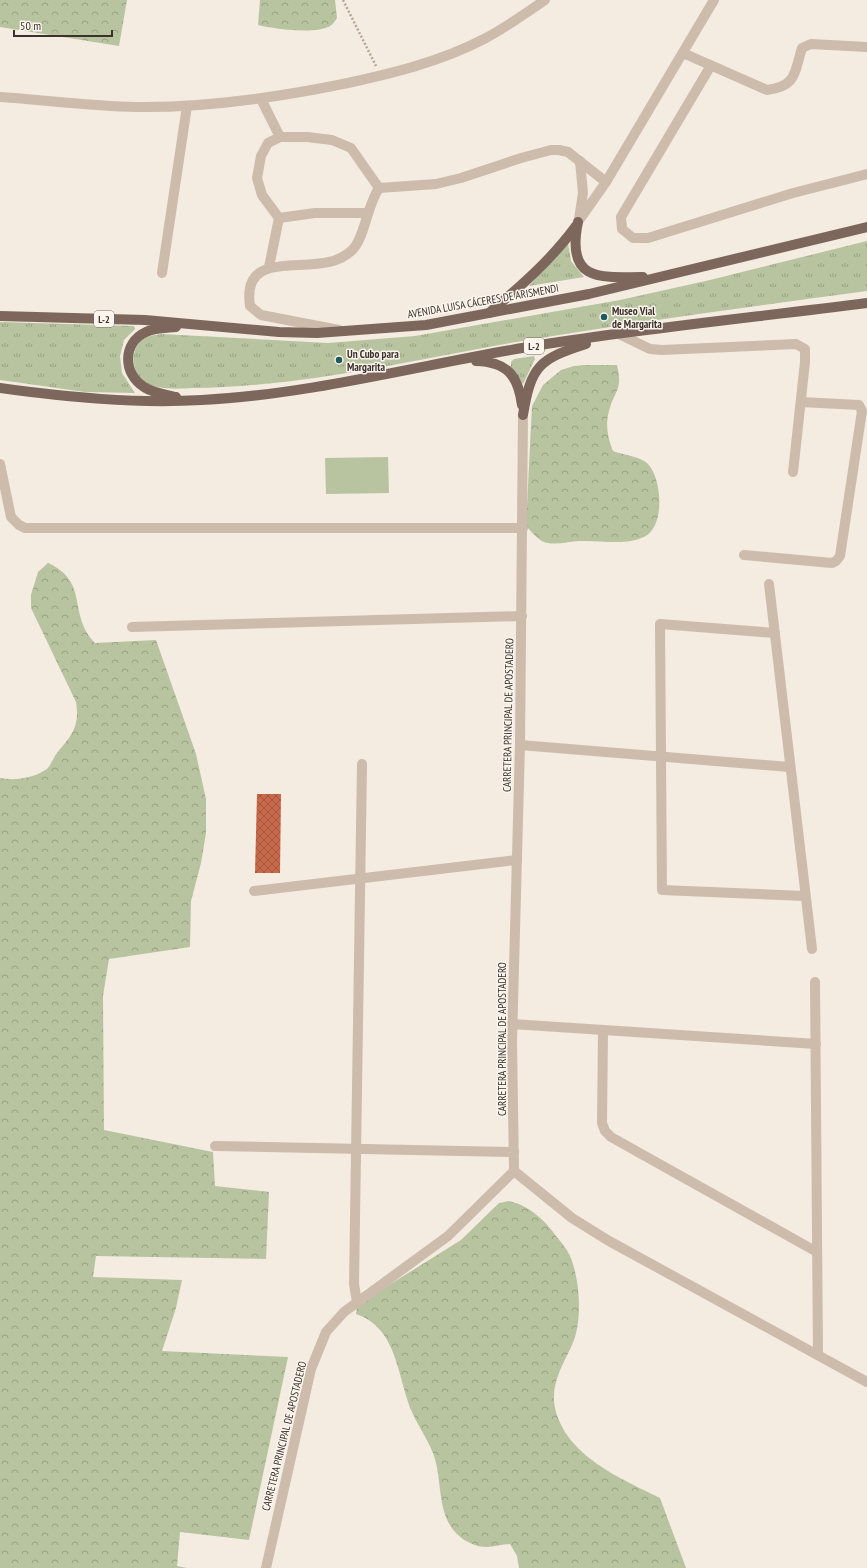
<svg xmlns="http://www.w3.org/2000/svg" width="867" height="1568" font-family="'PT Sans Narrow',sans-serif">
<defs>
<pattern id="grass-tufts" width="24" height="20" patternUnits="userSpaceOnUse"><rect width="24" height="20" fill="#b8c4a0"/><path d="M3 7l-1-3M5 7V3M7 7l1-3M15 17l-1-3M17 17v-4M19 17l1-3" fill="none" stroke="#97a083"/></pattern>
<pattern id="forest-crowns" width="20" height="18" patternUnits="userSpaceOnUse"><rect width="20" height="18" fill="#b8c4a0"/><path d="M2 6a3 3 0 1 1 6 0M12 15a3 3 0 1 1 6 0" fill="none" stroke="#97a083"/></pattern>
<pattern id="building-cross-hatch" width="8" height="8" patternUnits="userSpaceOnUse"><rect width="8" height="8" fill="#c8694b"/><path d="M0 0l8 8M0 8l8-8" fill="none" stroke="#a4573f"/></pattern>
</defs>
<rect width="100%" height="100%" fill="#f4ebe1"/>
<g fill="url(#grass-tufts)">
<path d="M867,241v50c-119,16 -239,32 -357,52 -106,19 -210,44 -318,45 -14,1 -35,2 -47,-6 -13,-8 -16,-32 -3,-42 5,-4 12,-5 19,-6l167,9 87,-7 205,-36 90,-20z"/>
<path d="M568,243l3,18 13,16 -55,9z"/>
<path d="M0,322l134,4 1,3 -11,11 -4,16 2,17 13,20 -50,-1 -85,-12z"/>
<path d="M534,356l1,3 -12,25 -12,-17v-5l3,-3z"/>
</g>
<g fill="url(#forest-crowns)">
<path d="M0,0h127l-8,46 -119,-19z"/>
<path d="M260,0h75l2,18c-2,3 -5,8 -9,9 -15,7 -54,2 -70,-2z"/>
<path d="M585,365h32c6,25 -2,24 -8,46 -4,13 -1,28 4,40 10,4 26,5 34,12 15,14 19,64 -3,74 -19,9 -44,3 -64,4 -12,0 -23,5 -36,1 -7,-3 -13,-11 -18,-16l6,-120 11,-21 18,-15 13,-4z"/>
<path d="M48,563c42,19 19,51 47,80l61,-3 40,114 10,45v34l-5,30 -10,38 -1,46 -81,12 -6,37 1,134 109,22 2,34 54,6 -3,67 -170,-3 -3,21 89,3 -6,28 -14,43 126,6 -39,183 -69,-8 -3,34 10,2h-187v-790c15,3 34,0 47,-9 4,-4 6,-11 10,-16 15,-18 23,-26 19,-51l-45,-94v-13l7,-23z"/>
<path d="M509,1201c19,4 36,19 47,35 5,6 11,13 14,20 10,23 13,66 2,89 -9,20 -22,39 -17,63 11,48 65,70 105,90l26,70h-167l-2,-12 -7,-12c-8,0 -16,3 -24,3 -7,0 -14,-3 -20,-6 -30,-18 -23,-54 -31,-82 -5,-17 -16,-31 -23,-47 -15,-35 -14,-84 -56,-98l1,-9 104,-65 38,-37z"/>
</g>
<path fill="#b8c4a0" d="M388,457l1,36 -63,1 -1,-36z"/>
<path fill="url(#building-cross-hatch)" d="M257,794h24l-1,79h-25z"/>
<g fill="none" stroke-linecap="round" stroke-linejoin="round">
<path stroke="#b9a596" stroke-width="2.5" stroke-dasharray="2 2" stroke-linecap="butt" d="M343,0l33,66"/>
<g stroke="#cdbbac" stroke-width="10">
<path d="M683,53l84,37c30,-4 27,-17 35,-42l9,-4 56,3"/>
<path d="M710,67l-89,150 1,12 11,9h15l145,-45 74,-19"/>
<path d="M0,97c45,3 91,9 136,10 70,1 138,-9 207,-23 47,-10 97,-22 141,-45 21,-11 41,-25 61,-39"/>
<path d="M261,99l19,38"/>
<path d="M279,218l36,-5h52"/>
<path d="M579,219l4,-26 -3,-32"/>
<path d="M578,222l28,-40 108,-182"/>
<path d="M269,267l10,-49 -17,-23 -5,-17 4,-22 7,-13 12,-6h27l25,3 19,8 28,40 57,-4 25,-6 60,-20 30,-8h8l9,2 38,30"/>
<path d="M162,273l25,-167"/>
<path d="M339,330l-78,-15 -11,-9c-10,-66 74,-22 104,-58 11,-13 13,-42 25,-60"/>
<path d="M619,334l31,15 12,1 134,-6 9,5v13l-12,110"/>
<path d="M0,464l11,53 8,8 6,3h498"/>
<path d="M744,555l88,8 4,-2 4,-5 22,-145 -3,-6 -58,-3"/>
<path d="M769,584l43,365"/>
<path d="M132,627l390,-11"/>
<path d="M775,633l-115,-9 2,266 143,6"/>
<path d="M520,745l269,22"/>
<path d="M254,891l263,-31"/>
<path d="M815,982l3,372"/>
<path d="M512,1024l304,20"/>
<path d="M603,1030l-1,93 3,8 6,6 206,115"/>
<path d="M215,1146l299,6"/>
<path d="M514,1171l58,47 37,23 258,141"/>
<path d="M357,1302l-3,-18 8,-520"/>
<path d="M266,1568l45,-199 15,-37 18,-20 104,-76 66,-65 -2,-129 8,-297 3,-330"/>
</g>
<g stroke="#7d675c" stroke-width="10">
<path d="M578,222c-12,58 19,56 65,55"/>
<path d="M489,313c32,-27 62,-53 87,-87"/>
<path d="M0,316l145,4 134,12 38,1 109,-8 163,-31 278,-67"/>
<path d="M176,327c-9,1 -22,1 -30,5 -24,11 -23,42 -2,55 9,6 22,8 32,10"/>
<path d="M476,361c31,1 42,14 46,44"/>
<path d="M0,388c67,9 134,16 202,12 114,-6 225,-37 338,-55 108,-17 218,-28 327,-42"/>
<path d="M523,415c8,-49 16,-56 63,-71"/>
</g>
</g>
<g fill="#1f5a5e" stroke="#fbf5ee" stroke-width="1.5">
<circle cx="604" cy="317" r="4"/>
<circle cx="339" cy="360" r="4"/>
</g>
<g text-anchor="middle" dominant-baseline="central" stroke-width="3" stroke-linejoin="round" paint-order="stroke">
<g fill="#fbf5ee" stroke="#756b66" stroke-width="1">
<rect x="94" y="311" width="20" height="16" rx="3"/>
<rect x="524" y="338" width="20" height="16" rx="3"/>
</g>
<g font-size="10" font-weight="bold" fill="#3b302b">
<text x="104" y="319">L-2</text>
<text x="534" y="346">L-2</text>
</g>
<g font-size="11" fill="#3b302b" stroke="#fbf5ee">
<text transform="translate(483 301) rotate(-10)">AVENIDA LUISA CÁCERES DE ARISMENDI</text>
<text transform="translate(508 715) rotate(-89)">CARRETERA PRINCIPAL DE APOSTADERO</text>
<text transform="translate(502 1039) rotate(-90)">CARRETERA PRINCIPAL DE APOSTADERO</text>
<text transform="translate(284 1436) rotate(-76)">CARRETERA PRINCIPAL DE APOSTADERO</text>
</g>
<g font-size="11" font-weight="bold" fill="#3b302b" stroke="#fbf5ee" text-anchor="start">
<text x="612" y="311">Museo Vial<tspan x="612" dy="13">de Margarita</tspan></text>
<text x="347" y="354">Un Cubo para<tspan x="347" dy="13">Margarita</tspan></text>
</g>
</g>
<path d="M14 30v6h98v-6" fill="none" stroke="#3b302b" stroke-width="2"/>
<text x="20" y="30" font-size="12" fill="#3b302b" stroke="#fbf5ee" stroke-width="3" paint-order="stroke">50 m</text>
</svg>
